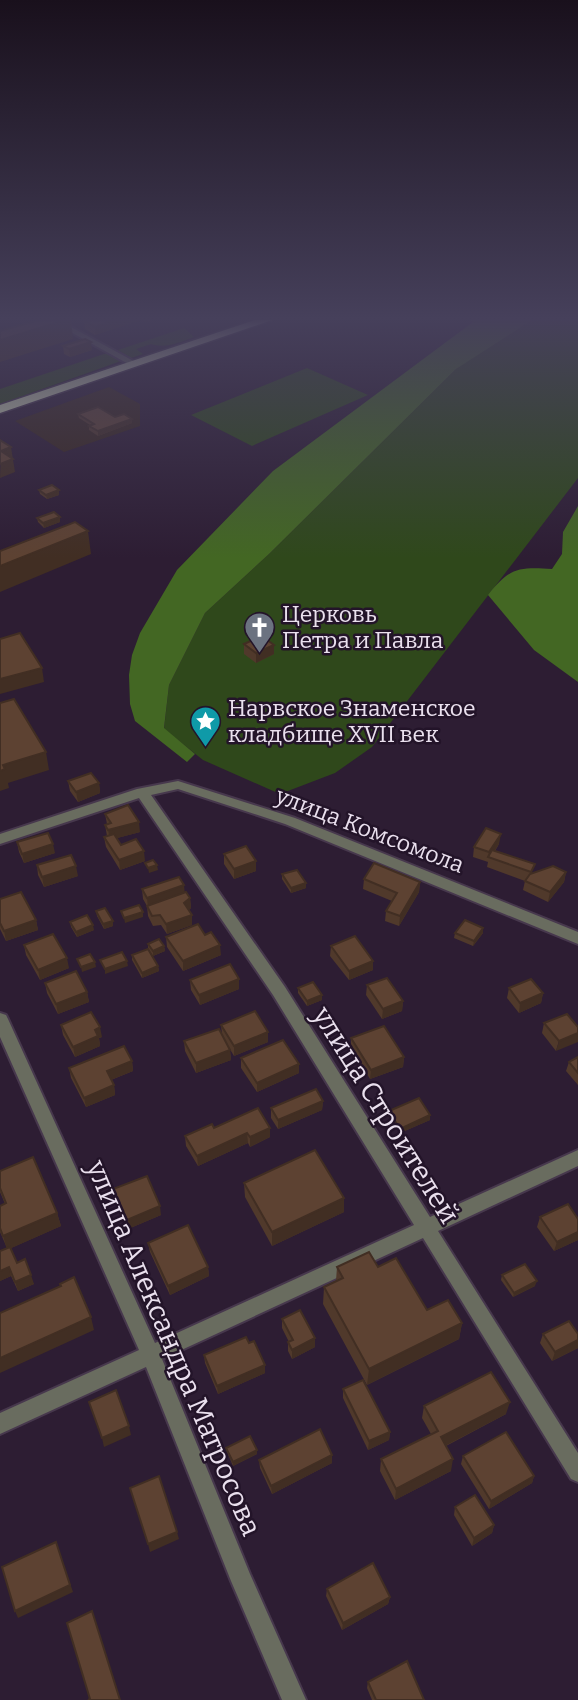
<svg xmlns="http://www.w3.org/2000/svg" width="578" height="1700" font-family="Bitter,serif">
<rect width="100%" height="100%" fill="#2d1d33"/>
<path fill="#38271e" d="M109,387l31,17v22l-76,26 -49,-31z"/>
<g fill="#2f481b">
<path d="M532,320h46v158l-206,269 -37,26 -55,21 -77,-34 -39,-31 5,-44 36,-72 64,-59 192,-190z"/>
<path d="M184,328l10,9c-14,5 -29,12 -43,7l-15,5 7,5 -12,4 -13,-8z"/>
<path d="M104,354h8l9,7 -121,43v-15z"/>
<path d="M307,368l61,27 -116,51 -61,-31z"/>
</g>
<g fill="#436723">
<path d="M470,320h62l-76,49 -187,185 -64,59 -36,72 -5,43 31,26 -8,8 -52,-41 -5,-17 -1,-29 3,-20 8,-22 37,-63 96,-99 200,-149z"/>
<path d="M578,506v176l-44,-32 -46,-55c21,-27 30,-28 64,-26l10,-15 1,-22z"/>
</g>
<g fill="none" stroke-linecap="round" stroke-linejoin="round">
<defs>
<g id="street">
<path d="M49,320h9l81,44 -7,2z"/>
<path d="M178,781l117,37 283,114v12l-293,-120 -107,-35 -27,6 134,192 145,230 148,-67v16l-140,65 140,222v29l-7,-3 -148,-241 -261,121 88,215 56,126h-24l-51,-119 -85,-214 -146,67v-21l139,-63 -139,-313v-24l6,2 2,4 147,324 259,-118 -141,-230 -134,-197 -139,46v-10l137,-45z"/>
</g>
<path id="highway" d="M255,320h17l-272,93v-8z"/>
</defs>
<use href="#street" stroke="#47384d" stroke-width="4"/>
<use href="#highway" stroke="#47384d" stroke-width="3"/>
<use href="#street" fill="#696c5f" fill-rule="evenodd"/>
<use href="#highway" fill="#cad2b1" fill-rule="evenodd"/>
</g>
<g fill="#50392b">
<path d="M87,320h67l-9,2 -4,-2 -46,15 -10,-6 -1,-8z"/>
<path d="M63,346l29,4 -22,7 -6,-3z"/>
<path d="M78,414l37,3 17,6 -34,13 -9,-6v-4l1,-1 -11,-7z"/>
<path d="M39,490l20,5 -12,4 -7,-5z"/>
<path d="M60,517v5l-16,6 -6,-6 -1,-4z"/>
<path d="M244,644l30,1v9l-18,9 -12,-9z"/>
<path d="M68,781l31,2 1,10 -22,9 -8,-11z"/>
<path d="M105,814l35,18 -23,6 4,7 24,16 -25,9 -14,-23 -2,-10 3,-1 -2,-11 2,-1z"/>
<path d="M17,842l38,11 -31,10 -5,-11z"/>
<path d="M499,844l-4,7 38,22 33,-1 -2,10 -16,20 -25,-12 2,-9 -38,-14 1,-5 -15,-5 1,-10z"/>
<path d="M224,854l32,7v10l-22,8 -10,-15z"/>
<path d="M37,865l41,11 -34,11 -6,-12z"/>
<path d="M282,874l24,9v5l-15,5 -9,-14z"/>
<path d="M364,879l56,3 -1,10 -20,34 -14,-5 1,-10 6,-10 -29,-12z"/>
<path d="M184,885v8l6,5 1,10 -2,2 3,5v10l-25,9 -6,-9 -8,1 -5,-10 -1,-10 -4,-7 -1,-10z"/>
<path d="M0,899l36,21 2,10 -32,11 -6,-12z"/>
<path d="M96,911l17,10v5l-9,3 -7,-13z"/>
<path d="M70,922l24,8 -17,7 -6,-10z"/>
<path d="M455,933h28l-10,13 -19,-8z"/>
<path d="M166,937l55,18 -38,16 -16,-24z"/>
<path d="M148,944l16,2 1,5 -12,5 -5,-7z"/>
<path d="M24,945l45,23 -29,12 -14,-25z"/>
<path d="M331,946l42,24 -24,10 -19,-24z"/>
<path d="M132,955l26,11 1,5 -17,7 -10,-18z"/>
<path d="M239,979v10l-39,16 -9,-15 -1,-10z"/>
<path d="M45,983l42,9 2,10 -31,12 -11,-21z"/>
<path d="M367,985l36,16 -1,10 -20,8 -16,-24z"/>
<path d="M298,988l24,12 -15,6 -9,-13z"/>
<path d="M509,988l34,5 -2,10 -22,10 -12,-15z"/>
<path d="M567,1014l-11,37 -14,-18 2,-10z"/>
<path d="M61,1025l41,12 -3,1 1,8 -25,11 -12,-22z"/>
<path d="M221,1025l47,17 -34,14 -12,-20 8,14 1,10 -35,13 -11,-22 -1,-10 38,-7z"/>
<path d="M351,1038l53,19 -1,10 -33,12 -19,-31z"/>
<path d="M578,1057v28l-12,-14 3,-9z"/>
<path d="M241,1058l58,6v9l-42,19 -16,-24z"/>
<path d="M132,1061l1,10 -22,9 3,5 1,10 -29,12 -15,-29 -2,-10z"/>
<path d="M323,1101l-1,9 -44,19 -7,-11v-10z"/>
<path d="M389,1111l41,9 -30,13 -12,-17z"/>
<path d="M214,1128l56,9 -20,10 -2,-4 -50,23 -12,-20 -1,-10z"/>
<path d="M0,1171l57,42 4,13 -50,22 6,15 17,21 -16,7 -7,-15 -11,5 7,-33 -7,-16v-26l5,-2 -5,-12z"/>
<path d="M244,1183l100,15v14l-72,34 -27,-49z"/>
<path d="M113,1189l48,26 -33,14 -13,-30z"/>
<path d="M540,1217l38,2v21l-24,11 -17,-24z"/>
<path d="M148,1243l60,24 1,9 -39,19 -20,-43z"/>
<path d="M337,1267h41l49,43 35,13 -3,16 -92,46 -44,-81 1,-17 12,-6z"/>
<path d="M502,1275l33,11 -22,11 -12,-17z"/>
<path d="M282,1319l33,28 -23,12 -4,-8v-9h1l-7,-14z"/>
<path d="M543,1334h35v14l-26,13 -12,-18z"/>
<path d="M204,1355l61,18 -47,21 -13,-31z"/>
<path d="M343,1389l47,43 -1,8 -21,10 -25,-52z"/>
<path d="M424,1406l82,8 -60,32 5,25 -56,29 -15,-29 1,-12 50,-25 -9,-16z"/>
<path d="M226,1448l31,2v4l-24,12 -6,-14z"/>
<path d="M463,1456l71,20 -2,7 -43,26 -28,-45z"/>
<path d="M259,1460l73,3 -60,31 -12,-26z"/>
<path d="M455,1507l39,18 -2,8 -20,13 -18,-31z"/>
<path d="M327,1589l63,8 -2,7 -46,26 -16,-34z"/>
<path d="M368,1682l56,18h-52l-5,-12z"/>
</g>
<g fill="#412e23">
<path d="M66,320h5l2,19 -73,23v-22z"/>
<path d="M112,320h29l-46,15v-8z"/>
<path d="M91,342l1,8 -22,7 -1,-8z"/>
<path d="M132,419v4l-34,13v-5z"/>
<path d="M11,447l4,25 -15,6 1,-27z"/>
<path d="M59,490v5l-12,4 -1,-4z"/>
<path d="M60,517v5l-16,6 -1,-5z"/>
<path d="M88,531l3,23 -91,38v-26z"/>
<path d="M274,645v9l-18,9v-10z"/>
<path d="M42,668l2,14 -44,12v-15z"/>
<path d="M46,752l3,18 -41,13 1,5 -9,3v-20l3,-6z"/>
<path d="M99,783l1,10 -22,9 -2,-10z"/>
<path d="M139,822l1,10 -30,8 -2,-10z"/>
<path d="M501,834l-2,10 -9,14h-2l1,-6z"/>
<path d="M53,844l2,9 -31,10 -2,-9z"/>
<path d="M144,851l1,10 -25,9 -1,-10z"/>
<path d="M256,861v10l-22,8v-10z"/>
<path d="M157,865l1,5 -9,3 -1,-5z"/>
<path d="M76,866l2,10 -34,11 -2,-10z"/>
<path d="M566,872l-2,10 -16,20 2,-10z"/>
<path d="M420,882l-1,10 -20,34 1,-10z"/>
<path d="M306,883v5l-15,5v-5z"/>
<path d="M184,885l1,10 -37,13 -1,-10z"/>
<path d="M190,898l1,10 -6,5 -1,-10z"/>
<path d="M143,912v5l-18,6 -1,-5z"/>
<path d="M192,915v10l-25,9 -1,-10z"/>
<path d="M36,920l2,10 -32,11 -2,-10z"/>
<path d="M113,921v5l-9,3 -1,-5z"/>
<path d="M93,925l1,5 -17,7 -1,-5z"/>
<path d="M483,928v5l-10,13 1,-5z"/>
<path d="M220,945l1,10 -38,16v-10z"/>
<path d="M164,946l1,5 -12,5v-5z"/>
<path d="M67,958l2,10 -29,12 -2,-10z"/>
<path d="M127,961l1,5 -23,8v-5z"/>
<path d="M373,961v9l-24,10v-9z"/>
<path d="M95,962l1,5 -14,5 -1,-5z"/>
<path d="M158,966l1,5 -17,7v-5z"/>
<path d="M239,979v10l-39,16 -1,-10z"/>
<path d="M87,992l2,10 -31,12 -2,-10z"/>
<path d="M543,993l-2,10 -22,10 1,-10z"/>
<path d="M322,995v5l-15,6v-5z"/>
<path d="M403,1001l-1,10 -20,8 1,-10z"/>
<path d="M100,1027l2,10 -3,1 1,8 -25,11 -2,-10 22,-17z"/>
<path d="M268,1032v10l-34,14v-10z"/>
<path d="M578,1033v9l-22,9 3,-10z"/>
<path d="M230,1050l1,10 -35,13v-10z"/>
<path d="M404,1057l-1,10 -33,12 1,-9z"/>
<path d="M132,1061l1,10 -25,10 -1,-10z"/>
<path d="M299,1064v9l-42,19v-9z"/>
<path d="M114,1085l1,10 -29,12 -2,-9z"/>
<path d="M323,1101l-1,9 -44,19v-9z"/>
<path d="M430,1115v5l-30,13v-4z"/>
<path d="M270,1128v9l-20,10v-10z"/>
<path d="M247,1133l1,10 -50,23 -1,-10z"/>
<path d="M344,1198v14l-72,34v-14z"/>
<path d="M160,1206l1,9 -33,14 -1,-9z"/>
<path d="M57,1213l4,13 -54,24 -4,-14z"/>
<path d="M578,1232v8l-24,11 3,-9z"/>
<path d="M9,1267l2,9 -11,5v-10z"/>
<path d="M208,1267l1,9 -39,19 -2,-9z"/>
<path d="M31,1275l3,9 -16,7 -3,-9z"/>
<path d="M537,1281l-2,5 -22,11 1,-4z"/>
<path d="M91,1317l3,13 -94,43v-15z"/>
<path d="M462,1323l-3,16 -92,46 2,-16z"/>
<path d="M315,1338v9l-23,12v-9z"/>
<path d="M578,1340v8l-26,13 3,-9z"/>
<path d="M265,1365v8l-47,21 -1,-8z"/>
<path d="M510,1402l-4,12 -67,35 2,-12z"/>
<path d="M129,1426l2,9 -27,12 -2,-9z"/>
<path d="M390,1432l-1,8 -21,10 1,-9z"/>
<path d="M257,1450v4l-24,12v-4z"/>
<path d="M332,1455v8l-60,31 -1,-8z"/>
<path d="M453,1459l-2,12 -56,29 1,-11z"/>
<path d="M534,1476l-2,7 -43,26 2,-8z"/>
<path d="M494,1525l-2,8 -20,13 2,-8z"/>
<path d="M177,1532l2,7 -29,13 -2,-8z"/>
<path d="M56,1542l17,50 -55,26 -3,-7z"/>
<path d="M390,1597l-2,7 -46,26 1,-7z"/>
</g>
<g fill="#5d4232" stroke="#412e23" stroke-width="2">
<path d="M39,320h27l-66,20v-9z"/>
<path d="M87,320h29l-21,7 -11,-6z"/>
<path d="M85,339l6,3 -22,7 -6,-3z"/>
<path d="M98,407l17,10 9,-3 8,5 -34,12 -9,-5 5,-2 -16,-10z"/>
<path d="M0,440l11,7 -10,4 12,8 -13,5z"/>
<path d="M52,485l7,5 -13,5 -7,-5z"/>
<path d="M54,512l6,5 -17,6 -6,-5z"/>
<path d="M75,522l13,9 -88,35v-15z"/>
<path d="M20,633l22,35 -42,11v-40z"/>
<path d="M262,636l12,9 -18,8 -12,-9z"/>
<path d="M14,699l32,53 -43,13 2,4 -5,2v-68z"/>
<path d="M91,773l8,10 -23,9 -8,-11z"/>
<path d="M128,805l11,17 -31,8 -3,-5 6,-2 -6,-9z"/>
<path d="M486,828l15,6 -12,18 -15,-5z"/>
<path d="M48,833l5,11 -31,10 -5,-12z"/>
<path d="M114,834l7,11 15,-6 8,12 -25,9 -15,-23z"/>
<path d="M246,846l10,15 -22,8 -10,-15z"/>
<path d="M492,850l43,14 -4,8 -43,-15z"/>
<path d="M71,855l5,11 -34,11 -5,-12z"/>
<path d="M153,860l4,5 -9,3 -3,-5z"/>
<path d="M374,863l46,19 -20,34 -14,-5 11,-18 -33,-14z"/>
<path d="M553,866l13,6 -16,20 -25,-11 5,-7z"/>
<path d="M297,870l9,13 -15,5 -9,-14z"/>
<path d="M179,877l5,8 -37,13 -5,-9z"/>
<path d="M21,892l15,28 -32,11 -4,-8v-24z"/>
<path d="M186,892l4,6 -6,5 8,12 -26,9 -6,-9 -8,1 -5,-10z"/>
<path d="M139,905l4,7 -19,6 -3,-7z"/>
<path d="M105,908l8,13 -10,3 -7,-13z"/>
<path d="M87,915l6,10 -17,7 -6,-10z"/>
<path d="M465,920l18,8 -9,13 -19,-8z"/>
<path d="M198,924l7,11 6,-3 9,13 -37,16 -17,-24z"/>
<path d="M53,934l14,24 -29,12 -14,-25z"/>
<path d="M355,936l18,25 -24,10 -18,-25z"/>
<path d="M159,939l5,7 -11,5 -5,-7z"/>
<path d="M148,949l10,17 -16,7 -10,-18z"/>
<path d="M122,952l5,9 -22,8 -5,-9z"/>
<path d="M90,954l5,8 -14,5 -4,-8z"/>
<path d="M230,964l9,15 -40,16 -9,-15z"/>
<path d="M76,971l11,21 -31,12 -11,-21z"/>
<path d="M387,978l16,23 -20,8 -16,-24z"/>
<path d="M531,979l12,14 -23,10 -11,-15z"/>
<path d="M313,982l9,13 -15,6 -9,-13z"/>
<path d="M255,1011l13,21 -34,14 -13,-21z"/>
<path d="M91,1012l9,15 -5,3 3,6 -25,11 -12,-22z"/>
<path d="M567,1014l11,13v6l-19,8 -15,-18z"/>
<path d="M384,1026l20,31 -33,13 -20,-32z"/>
<path d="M219,1029l11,21 -34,13 -12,-22z"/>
<path d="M283,1040l16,24 -42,19 -16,-25z"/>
<path d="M124,1046l8,15 -25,10 7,14 -30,13 -15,-30z"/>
<path d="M578,1057v16l-9,-11z"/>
<path d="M316,1089l7,12 -45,19 -7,-12z"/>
<path d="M419,1098l11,17 -30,14 -11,-18z"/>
<path d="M258,1108l12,20 -20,9 -3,-4 -50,23 -12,-20 27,-12 2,4z"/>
<path d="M315,1150l29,48 -72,34 -28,-49z"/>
<path d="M33,1157l24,56 -54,23 -3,-8v-22l6,-3 -6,-15v-17z"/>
<path d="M147,1176l13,30 -33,14 -14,-31z"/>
<path d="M568,1204l10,15v13l-21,10 -17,-25z"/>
<path d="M188,1225l20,42 -40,19 -20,-43z"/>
<path d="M10,1247l7,16 8,-4 6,16 -16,7 -6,-15 -9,4v-20z"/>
<path d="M369,1252l9,15 18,-9 31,52 21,-10 14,23 -93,46 -45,-82 19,-9 -6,-11z"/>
<path d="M525,1264l12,17 -23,12 -12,-18z"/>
<path d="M74,1277l17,40 -91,41v-45l61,-27 -1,-2z"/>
<path d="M300,1310l15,28 -23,12 -4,-8 5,-2 -11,-21z"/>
<path d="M569,1321l9,13v6l-23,12 -12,-18z"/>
<path d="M246,1337l3,6 5,-2 11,24 -48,21 -13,-31z"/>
<path d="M491,1372l19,30 -69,35 12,22 -57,30 -15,-30 57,-28 -14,-25z"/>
<path d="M363,1380l27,52 -21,9 -26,-52z"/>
<path d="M116,1390l13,36 -27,12 -13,-36z"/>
<path d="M320,1429l12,26 -61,31 -12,-26z"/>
<path d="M506,1432l28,44 -43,25 -28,-45z"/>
<path d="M250,1436l7,14 -24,12 -7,-14z"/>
<path d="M159,1476l18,56 -29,12 -18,-56z"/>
<path d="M475,1495l19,30 -20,13 -19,-31z"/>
<path d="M56,1542l14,43 -55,26 -13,-44z"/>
<path d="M373,1563l17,34 -47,26 -16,-34z"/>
<path d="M92,1611l28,89h-32l2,-1 -23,-76z"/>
<path d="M407,1661l17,39h-48l-8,-18z"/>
</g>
<linearGradient id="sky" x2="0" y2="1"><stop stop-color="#19101c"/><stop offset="0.57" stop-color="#46405b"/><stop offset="1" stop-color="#46405b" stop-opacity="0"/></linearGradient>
<rect width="578" height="558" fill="url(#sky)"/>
<defs>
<symbol id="church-pin" viewBox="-11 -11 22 30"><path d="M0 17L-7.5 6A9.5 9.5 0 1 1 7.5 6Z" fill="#6b7280" stroke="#231429"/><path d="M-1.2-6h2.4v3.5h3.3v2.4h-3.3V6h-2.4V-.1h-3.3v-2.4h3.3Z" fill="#fff"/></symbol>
<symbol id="sight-pin" viewBox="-11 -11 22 30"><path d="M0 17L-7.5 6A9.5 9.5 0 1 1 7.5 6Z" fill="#0f9aa8" stroke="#231429"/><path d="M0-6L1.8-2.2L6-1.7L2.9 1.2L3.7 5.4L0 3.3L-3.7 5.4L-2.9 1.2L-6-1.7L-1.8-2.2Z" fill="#fff"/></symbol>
</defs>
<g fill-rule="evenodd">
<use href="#church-pin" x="242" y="610" width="35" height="47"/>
<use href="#sight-pin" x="188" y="704" width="35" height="47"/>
</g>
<g text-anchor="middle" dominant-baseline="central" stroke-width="5" stroke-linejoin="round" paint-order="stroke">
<g font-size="23" fill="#eae0ee" stroke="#231429" text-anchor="start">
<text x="282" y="614">Церковь<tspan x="282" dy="26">Петра и Павла</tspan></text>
<text x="228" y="708">Нарвское Знаменское<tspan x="228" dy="26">кладбище XVII век</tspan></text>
</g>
<g font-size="23" fill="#eae0ee" stroke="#231429">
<text transform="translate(370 830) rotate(21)">улица Комсомола</text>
</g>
<g font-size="28" fill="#eae0ee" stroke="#231429">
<text transform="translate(386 1115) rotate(58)">улица Строителей</text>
<text transform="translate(174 1348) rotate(67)">улица Александра Матросова</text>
</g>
</g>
</svg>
